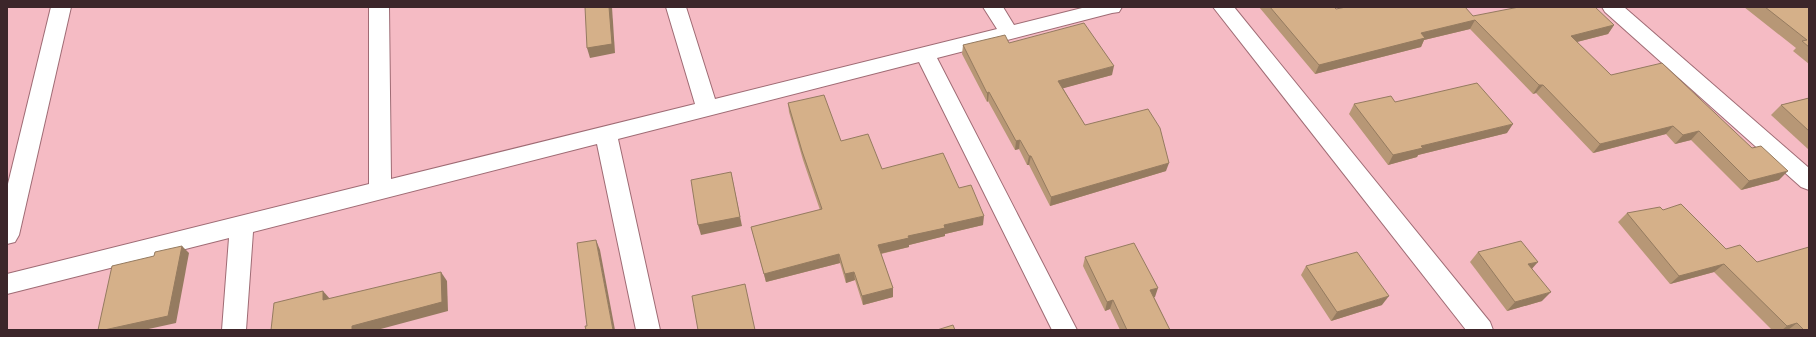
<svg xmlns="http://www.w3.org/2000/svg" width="1816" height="337" font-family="Helvetica,sans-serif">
<rect width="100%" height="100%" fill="#f5bbc4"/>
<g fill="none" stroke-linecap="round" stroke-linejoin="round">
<defs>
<g id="minor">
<path d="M51,7h20l-52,228 -4,7 -8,2v-56z"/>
<path d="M369,7h20l2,172 304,-75 -29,-97h20l29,92 282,-70 -14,-22h20l11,18 72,-18h36l-3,5 -7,1 -175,45 140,272h-25l-133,-268 -301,77 42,191h-24l-39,-186 -344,88 -7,98h-24l7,-92 -222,56v-20l362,-90z"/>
<path d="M1213,7h21l256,315 3,8h-27z"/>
<path d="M1602,7h22l185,161v22l-8,-3 -196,-175z"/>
</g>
</defs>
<use href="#minor" stroke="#9f6b74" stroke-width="2"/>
<use href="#minor" fill="#fff" fill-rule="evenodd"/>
</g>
<g fill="#b79776">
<path d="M1259,7h75l2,2 278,16 -6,9 -31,8 34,33 168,105 -38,10 -50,-50 -16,4 -9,-10 -73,19 -57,-60 -3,1 -63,-65 -46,11 -3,7 -106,27z"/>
<path d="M1744,7h65v57l-16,-13 3,-3z"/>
<path d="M1009,43l103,32 -49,13 22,37 81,46 -116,35 -21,-41h-2l-8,-16 -4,1 -27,-49 -1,1 -25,-48 1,-9z"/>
<path d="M1809,98v52l-38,-35 10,-10z"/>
<path d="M1395,102l112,31 -89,22 -1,2 -29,8 -39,-51 5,-10z"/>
<path d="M788,103l53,38 41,28 77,19 24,37 -38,9v2l-36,9v2l-28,7 12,34v9l-30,8 -8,-25 -9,3 -6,-20 -74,19 -15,-55 69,-17 -17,-50 -14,-48z"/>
<path d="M1663,210l63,39 31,13 52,68h-37l-58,-58 -44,12 -52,-62 9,-9z"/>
<path d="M1478,252l54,16 10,33 -35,10 -37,-49z"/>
<path d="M1085,257l70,40h-1l16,33h-50l-10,-21 -5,2 -22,-45z"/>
<path d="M1306,266l76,39 -51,16 -30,-46z"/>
</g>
<g fill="#957b60">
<path d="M609,7h3l3,46 -25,5 -3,-10z"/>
<path d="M1475,20l-5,9 -46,11 -3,7 -106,27 4,-9 102,-32z"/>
<path d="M1614,25l-6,9 -43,11 6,-9z"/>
<path d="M1114,66l-2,9 -55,15 1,-9z"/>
<path d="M1539,85h4l-7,8 -3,1z"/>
<path d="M989,92l-1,9 -1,1v-9z"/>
<path d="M1513,124l-6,9 -89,22 -1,2 -29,8 5,-10 28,-9z"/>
<path d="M1673,126l-7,8 -73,19 7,-9z"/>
<path d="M1699,131l-8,9 -16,4 8,-9z"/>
<path d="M1020,140l-1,9 -4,1 1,-9z"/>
<path d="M1029,156h2l-2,9h-2z"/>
<path d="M1169,163l-3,8 -116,35 1,-9z"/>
<path d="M1788,171l-9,9 -38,10 8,-9z"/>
<path d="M731,172l11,54 -41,9 -3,-10z"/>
<path d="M984,216l-1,9 -38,9v2l-36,9v2l-30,7 -1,-9 66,-20z"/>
<path d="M596,240l4,10 15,80h-2z"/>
<path d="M182,246l7,7 -13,70 -32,7h-40z"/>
<path d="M839,254l1,9 -74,19 -2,-8z"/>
<path d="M1538,262l-8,9 -2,-7z"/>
<path d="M1724,264l-10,8 -44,12 9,-8z"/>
<path d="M441,272l6,9 1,30 -71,19h-25v-4z"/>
<path d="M854,272l1,8 -9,3 -1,-9z"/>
<path d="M893,288v9l-30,8 -1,-9z"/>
<path d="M1158,288l-3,9 -8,2 3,-9z"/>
<path d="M323,291l8,9h-8z"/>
<path d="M1551,292l-9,9 -35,10 8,-9z"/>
<path d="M1389,296l-7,9 -51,16 6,-9z"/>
<path d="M1113,300l-3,9 -5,2 2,-9z"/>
<path d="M1797,323l-9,7h-6l5,-4z"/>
</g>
<g fill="#d5b089" stroke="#957b60">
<path d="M585,7h24l3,37 -25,4z"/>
<path d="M1270,7h64l2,2 10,-2h119l8,9 46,-9h76l19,18 -43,11 40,39 51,-12 90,85 9,-2 27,25 -39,10 -50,-50 -16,4 -10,-9 -73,18 -57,-59h-4l-64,-65 -54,13 4,5 -106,27z"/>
<path d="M1765,7h44v40l-7,-6 5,-1z"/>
<path d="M1084,23l30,43 -56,15 27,44 63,-16 12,19 9,35 -118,34 -20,-41h-2l-9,-16 -4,1 -27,-49 -2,1 -24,-48 42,-10 4,8z"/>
<path d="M1477,83l36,41 -92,22 2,2 -30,7 -39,-51 37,-8 4,6z"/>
<path d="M824,95l17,46 27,-7 14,35 61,-16 16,35 12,-3 13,31 -40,9 1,3 -37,8 1,2 -31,7 15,43 -31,8 -8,-24 -9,2 -6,-20 -75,20 -13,-47 71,-18 -20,-58 -14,-48z"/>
<path d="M1809,98v33l-28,-26z"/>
<path d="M731,172l9,45 -42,8 -7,-45z"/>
<path d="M1681,204l45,45 14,-4 17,17 52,-15v83h-5l-7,-7 -10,3 -63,-62 -45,12 -52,-63 33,-6 3,3z"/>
<path d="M596,240l17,90h-27l-1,-4h2l-10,-83z"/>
<path d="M1521,241l17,21 -10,2 23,28 -36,10 -37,-50z"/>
<path d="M1134,243l24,45 -8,2 20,40h-43l-14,-30 -6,2 -22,-45z"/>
<path d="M182,246l-14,70 -64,14h-6l14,-64 42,-10 1,-4z"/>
<path d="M1357,252l32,44 -52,16 -31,-46z"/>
<path d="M441,272l1,30 -90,24v4h-81l3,-27 49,-12v9z"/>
<path d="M745,284l10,46h-57l-6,-34z"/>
<path d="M953,325l2,5h-18z"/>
</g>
<rect width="1816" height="337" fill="none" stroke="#3c262a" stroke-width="16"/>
</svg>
